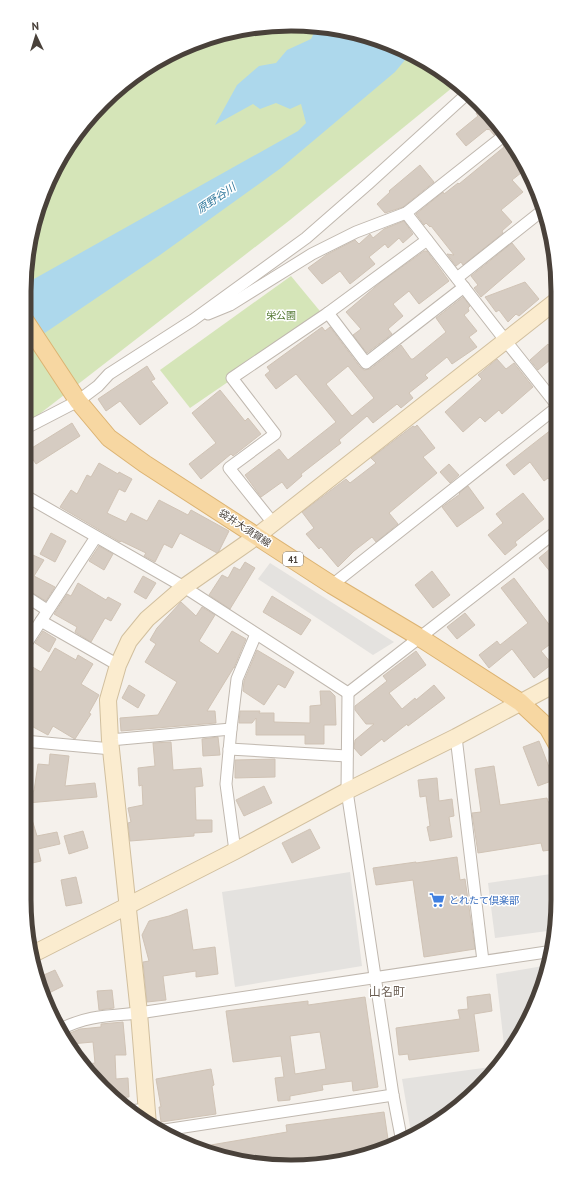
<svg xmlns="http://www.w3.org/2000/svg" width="582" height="1191" font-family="'PT Sans','Noto Sans JP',sans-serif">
<rect width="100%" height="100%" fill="#f5f1ec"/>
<g fill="#d5e5b8">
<path d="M291,24l52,5 50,15 61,35 4,4 -168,137 -266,206v-135l5,-52 15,-50 25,-47 33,-40 41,-33 46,-25 50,-15z"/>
<path d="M291,276l33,40 -134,92 -30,-38z"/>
</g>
<g fill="#e4e2df">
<path d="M270,563l124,79 -21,13 -115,-76z"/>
<path d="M350,872l12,94 -127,21 -13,-95z"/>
<path d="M558,873v27l-3,30 -60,8 -7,-55z"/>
<path d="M549,965l-11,37 -33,52 -9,-80z"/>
<path d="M498,1066l-6,10 -38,36 -42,26 -10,-59z"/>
</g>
<path fill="#add8ec" d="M317,27c33,3 65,11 93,27l-15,18 -114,96 -121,87 -136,92 1,-63 273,-153 8,-8 -5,-19 -11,5 -14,-6 -16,6 -7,-5 -38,21 22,-40 22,-19 17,-3 11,-13 24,-11z"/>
<g fill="#d6ccc2" stroke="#d0c3b5" fill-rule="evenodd">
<path d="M482,107l20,21 -8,7 -5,-6 -1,1 -1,-1 -21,17 -10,-12 22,-18 -2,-3z"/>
<path d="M510,140l16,29 -14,11 11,12 -22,18 11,12 -10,9 1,2 -40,32 -2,-3 -5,4 -9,-12 7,1 -23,-29 -1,1 -4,-4 -2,2 -8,-11 27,-22 1,2 14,-11 1,1 45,-37 -1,-2z"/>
<path d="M420,165l14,17 -31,25 -18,6 -8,-9 13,-12 -1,-1z"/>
<path d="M404,221l9,13 -10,9 -4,-5 -11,10 -3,-4 -16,13 6,7 -25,20 -10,-13 -18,13 -14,-16 18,-13 29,-15 4,4 11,-10 3,4 11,-9z"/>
<path d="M512,243l13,16 -44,38 -7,-9 4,-3 -7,-9z"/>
<path d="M424,251h3l22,30 -30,23 -10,-13 -16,13 10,12 -15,13 4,5 -25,19 -14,-18 8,-6 -15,-17 35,-30z"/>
<path d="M525,282l14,17 -20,17 -3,-2 -8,8 -9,-12 -3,2 -11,-15z"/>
<path d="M463,297l7,9 -2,2 1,3 -5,4 13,16 -8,6 8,10 -25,17 -5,-7 -22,18 3,3 -19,15 4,5 -12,10 -4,-4 -24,19 -6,-7 -28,24 2,3 -40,31 1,2 -15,13 -5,-7 -21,15 -16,-22 34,-26 9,11 48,-38 -40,-48 -20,15 -11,-14 5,-4 -3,-4 55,-40 3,4 5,-4 30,40 4,3 6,-1 31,-24 10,14h2l33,-27 -10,-14zM348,366l26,32 -22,18 -26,-32z"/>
<path d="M548,344l8,11 -18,15 -8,-10z"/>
<path d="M497,359l9,10 8,-6 19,24 -31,27 -3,-4 -14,12 -5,-5 -17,15 -18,-20 37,-33 -4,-4z"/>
<path d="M147,366l8,13 -4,2 17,22 -28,22 -20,-24 -14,10 -8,-12z"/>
<path d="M220,390l25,31 3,-3 13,16 -28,22 -2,-2 -30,25 -12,-15 27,-21 -24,-30z"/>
<path d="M72,423l8,13 -44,28 -9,-13z"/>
<path d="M417,425l18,23 -12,9 14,16 -48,40 9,11 -22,18 -4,-5 -18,14 -16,16 -17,-20 -2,2 -13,-15 8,-6 -12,-16 44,-33 4,4 26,-20 -5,-5 42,-32 2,1z"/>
<path d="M556,426l1,62 -9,-10 -4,3 -14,-19 -16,13 -8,-10z"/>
<path d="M99,463l19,11 1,-2 13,7 -7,13 -6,-3 -12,24 19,9 5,-9 16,8 12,-21 29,15 3,-5 38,21 -10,20 -2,2 -37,-20 -8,15 -8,-4 -9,18 -11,-6 2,-3 -25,-12 -1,1 -60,-35 11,-17 6,4 10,-19 4,2z"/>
<path d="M449,464l10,11 -9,8 -10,-11z"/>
<path d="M468,486l16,22 -27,19 -15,-20 18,-13 -1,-1z"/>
<path d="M523,493l21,26 -29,23 2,3 -12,10 -17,-20 15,-12 -7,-9z"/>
<path d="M51,533l15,8 -11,21 -15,-8z"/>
<path d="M99,546l14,8 -9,16 -15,-9z"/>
<path d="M551,548l6,8v24l-18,-22z"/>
<path d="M24,551l20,9 -10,16 21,11 -9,14 -22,-13z"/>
<path d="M245,562l10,6 -25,41 -21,-14 13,-20 6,3 6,-11 6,3z"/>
<path d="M432,571l18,24 -17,13 -18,-23z"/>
<path d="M143,576l13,7 -10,16 -12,-7z"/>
<path d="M514,578l43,57v4l-16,12 11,13 -18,14 -22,-29 -23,19 -10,-13 18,-14 3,4 28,-22 -27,-35z"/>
<path d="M78,583l28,17 2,-3 13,7 -10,17 -6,-3 -14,24 -16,-10 2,-5 -23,-13 13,-20 4,2z"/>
<path d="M272,596l39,24 -10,15 -38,-23z"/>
<path d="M181,602l15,14 6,-9 13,8 -16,26 19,13 14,-23 14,8 -12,29v-1l-27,44h8l1,12 -95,8 -1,-13 38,-3 19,-33 -32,-20 11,-18 -6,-4 7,-12z"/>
<path d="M465,613l10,12 -18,14 -10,-12z"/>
<path d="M43,631l13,8 -7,13 -14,-9z"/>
<path d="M55,648l21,12 2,-5 15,9 -12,20 18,11 -10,18 2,1 -16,25 -2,-1 -20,-12 -5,9 -24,-13v-23l9,-15 -9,-5v-17l17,10z"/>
<path d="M257,650l37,22 -9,16 -7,-4 -14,21 -21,-14 1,-10z"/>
<path d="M416,651l10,14 -37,28 13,16 13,-11 1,2 18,-15 11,13 -37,28 -1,-2 -23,18 -2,-3 -21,17 -7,-8 1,-8 19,-16h-8l-11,-14v-4l32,-25 -4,-5z"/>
<path d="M129,685l16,10 -7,13 -16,-10z"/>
<path d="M320,691h10l5,5 1,29h-12v19h-19v-9h-49v-17l-4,5h-13l1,-12h20l-1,2h15v9l36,1v-17l11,-1z"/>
<path d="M218,737l2,18 -17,1 -1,-17z"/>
<path d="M539,741l15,39 -16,6 -15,-39z"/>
<path d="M171,742l2,28 28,-2 2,18 -8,1 1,33h16v12l-18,1v3l-64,5 -2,-18 3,-1 -3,-14 15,-3 -1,-20 -3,1 -1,-18 17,-2 -2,-23z"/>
<path d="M50,754l19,2 -4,30 30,-3 2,14 -70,6 10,33 20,-4 3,12 -22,5 3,12 -17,4v-72l10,-2 4,-27 11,1z"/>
<path d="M275,759v18l-40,1v-18z"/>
<path d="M494,766l6,39 47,-7 1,4 10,-1v48l-15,2 -2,-8 -63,10 -6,-40 9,-1 -6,-43z"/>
<path d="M437,778l2,23 13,-2 2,17 -5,1 3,20 -22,4 -3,-14 3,-1 -4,-30 -6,1 -2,-17z"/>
<path d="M264,786l8,17 -28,13 -8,-16z"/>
<path d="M310,829l10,19 -28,15 -10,-20z"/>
<path d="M83,831l5,17 -19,6 -5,-18z"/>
<path d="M457,857l3,23 5,-1 10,70 -51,8 -11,-77 -37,5 -3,-17 43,-6v1z"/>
<path d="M76,877l6,26 -16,3 -5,-26z"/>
<path d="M187,909l6,41 22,-3 3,27 -22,3v-6l-33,5 3,24 -19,2 -4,-40 6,-1 -7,-26 7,-14 20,-5z"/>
<path d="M55,970l8,16 -20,10 -5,-10 -1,-8z"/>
<path d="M112,990l2,18 -15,2 -2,-19z"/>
<path d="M490,994l2,17 -18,3 5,37 -70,9 -1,-6 -9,1 -3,-27 64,-9 -2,-9 10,-1 -1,-12z"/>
<path d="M365,997l13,90 -25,4 -1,-10 -30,4 1,5 -33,6v4l-12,1 -3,-23 9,-1 -3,-21 -48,6 -7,-51 82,-10v4zM320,1032l6,37 -31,5 -5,-38z"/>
<path d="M123,1022l3,33h-11l1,24 12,-1 1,19 -17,1 -31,-33 14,-2 -2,-21 -22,2 -1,-11 10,-4 21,-2v-3z"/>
<path d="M211,1069l3,16 -2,1 4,28 -55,8 -2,-15h2l-5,-28z"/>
<path d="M384,1112l5,34 -63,19 -87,-3 -40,-15 88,-15 -1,-7z"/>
</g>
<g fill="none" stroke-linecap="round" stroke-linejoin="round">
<defs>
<g id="street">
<path d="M406,213l99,127 51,64"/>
<path d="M457,278l86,-68"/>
<path d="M328,313l38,50 98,-76"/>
<path d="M208,314l22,-9 82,-51 44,-22 50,-19 100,-79"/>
<path d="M24,429l54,-28 20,-15 11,-12 84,-54 113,-82 63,-55 99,-90"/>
<path d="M24,495l160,92 164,106"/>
<path d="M273,523l-44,-55 46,-34 -43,-56 96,-65 99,-73"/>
<path d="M332,585l224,-177"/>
<path d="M24,595l23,15"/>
<path d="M41,621l77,44"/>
<path d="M24,647l72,-110"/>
<path d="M348,693l-1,98 46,304 9,47"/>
<path d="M348,693l209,-162"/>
<path d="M456,737l27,224"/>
<path d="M110,740l121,-11"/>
<path d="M24,741l88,8"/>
<path d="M229,749l118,7"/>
<path d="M235,851l-9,-67 5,-55 6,-50 19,-45"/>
<path d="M61,1029c27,-14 48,-13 78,-16l414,-62"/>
<path d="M129,1111l18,-2"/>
<path d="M158,1131l235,-36"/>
</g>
<g id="secondary">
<path d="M33,954l202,-103 112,-60 109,-54 101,-54"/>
<path d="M148,1125l-9,-112 -29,-273 -2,-40 10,-35 11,-24 18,-22 37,-32 73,-51 299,-235"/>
</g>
<path id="primary" d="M24,319l54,82 31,37 36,26 187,121 87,52 101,65 28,26 9,16"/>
</defs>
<use href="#street" stroke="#c0b8af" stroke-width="13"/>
<use href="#secondary" stroke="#d1bf9e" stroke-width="18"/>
<use href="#primary" stroke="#dcb372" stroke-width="19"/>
<use href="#street" stroke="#fff" stroke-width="11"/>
<use href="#secondary" stroke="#fbeccf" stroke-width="16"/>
<use href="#primary" stroke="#f7d7a2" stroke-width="17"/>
</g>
<defs>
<symbol id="supermarket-bare" viewBox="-9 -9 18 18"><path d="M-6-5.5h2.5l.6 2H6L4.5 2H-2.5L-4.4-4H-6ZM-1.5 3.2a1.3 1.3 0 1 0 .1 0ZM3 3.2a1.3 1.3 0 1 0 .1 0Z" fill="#3f7fe0" stroke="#fff" stroke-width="2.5" paint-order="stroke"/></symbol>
</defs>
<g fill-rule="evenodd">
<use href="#supermarket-bare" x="426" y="889" width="22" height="22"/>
</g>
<g text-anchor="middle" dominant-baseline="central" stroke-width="3" stroke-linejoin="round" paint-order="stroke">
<rect fill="#fff" stroke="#807a75" stroke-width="1" x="283" y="552" width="20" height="14" rx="3"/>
<g font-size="9" font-weight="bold" fill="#49413a">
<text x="293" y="559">41</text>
</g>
<g font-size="10" fill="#517730" stroke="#fff">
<text x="281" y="315">栄公園</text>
</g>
<g font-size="10" fill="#49413a" stroke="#fff">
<text transform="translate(245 528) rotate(33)">袋井大須賀線</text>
</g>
<g font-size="10" fill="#366cbe" stroke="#fff" text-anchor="start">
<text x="449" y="900">とれたて倶楽部</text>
</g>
<g font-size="11" font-style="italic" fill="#357b9e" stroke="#fff">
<text transform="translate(216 198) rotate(-34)">原野谷川</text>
</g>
<g font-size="12" fill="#6b5e52" stroke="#fff">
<text x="387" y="991">山名町</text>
</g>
</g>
<path d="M0 0H582V1191H0ZM291 31H291A260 260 0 0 1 551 291V900A260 260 0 0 1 291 1160H291A260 260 0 0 1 31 900V291A260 260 0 0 1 291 31Z" fill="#fff" fill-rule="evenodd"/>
<path fill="none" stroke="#49413a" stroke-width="5" d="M291 31H291A260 260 0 0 1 551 291V900A260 260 0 0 1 291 1160H291A260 260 0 0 1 31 900V291A260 260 0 0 1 291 31Z"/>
<g transform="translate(36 36) rotate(356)" stroke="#ffffff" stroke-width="3" paint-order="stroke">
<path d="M0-3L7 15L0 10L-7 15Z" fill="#49413a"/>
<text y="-6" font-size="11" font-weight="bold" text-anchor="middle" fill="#49413a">N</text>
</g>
</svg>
